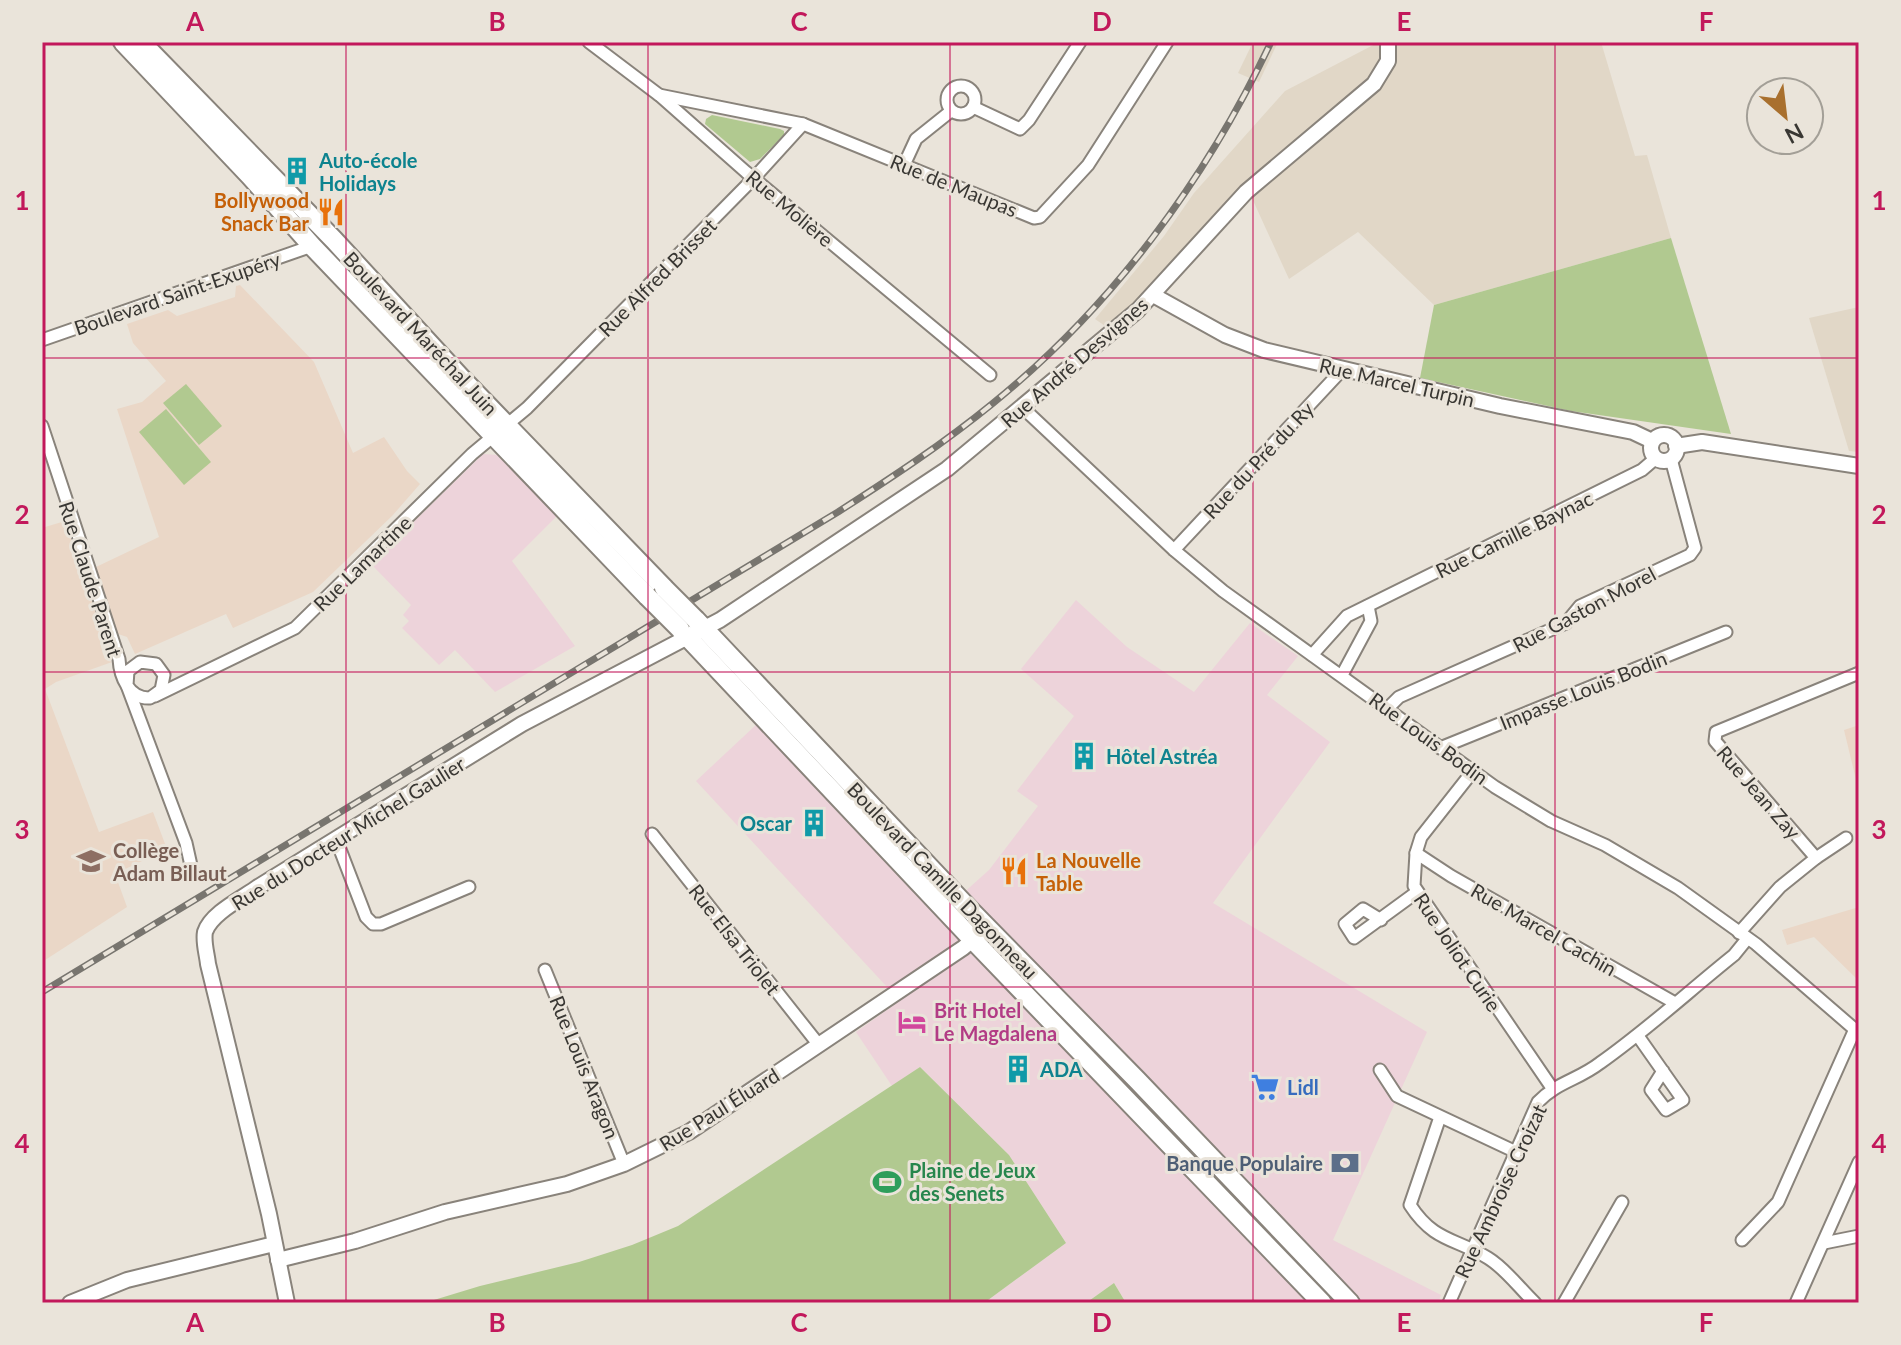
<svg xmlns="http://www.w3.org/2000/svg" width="1901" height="1345" font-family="Lato,sans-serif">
<rect width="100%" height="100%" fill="#eae4da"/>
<g fill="#edd3da">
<path d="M483,454l14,1 60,61 -45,45 63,85 -80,46 -40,-42 -16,15 -37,-37 7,-7 -6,-6 8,-10 -40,-41z"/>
<path d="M1076,600l51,47 67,45 56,-69 48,33 -31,39 63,47 -117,161 214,129 -94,208 108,55 -3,8h-78l-8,-7 -7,7h-178l-4,-3 -4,3h-33l-12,-20 -28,20h-102l82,-60 -57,-88 -89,-88 -28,19 -36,-54 42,-30 -10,-14 -192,-207 62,-58 183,190 48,-43 49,-64 -21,-15 57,-75 -53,-47z"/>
</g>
<g fill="#e1d7c7">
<path d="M1253,42h25l-19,40 -21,-9z"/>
<path d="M1379,42h222l34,114 12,-1 24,83 -237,67 -76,-73 -69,47 -44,-96 -55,58 -48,58 -34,29 -13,-9 69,-83 30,-43 91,-102z"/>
<path d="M1859,307v145l-10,-1 -40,-133z"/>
</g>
<g fill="#ead7c7">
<path d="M240,285l74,77 39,91 31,-16 23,34 13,13 -28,32 -79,76 -80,36 -7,-14 -91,40 -8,-17 -9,-3 -22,-67 63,-30 -42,-128 25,-7 24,-21 -33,-38 -6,-19 41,-14 9,6 58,-19 1,-11z"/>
<path d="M65,521l39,116 -4,6 3,11 2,5 7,3 -56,20 -11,7 54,143 54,-20 14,37 -52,25 12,33 -85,55v-434z"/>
<path d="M1859,725v67l-15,-62z"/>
<path d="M1859,907v78l-2,-6 -43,-42 -27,8 -5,-15z"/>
</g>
<g fill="#b1c990">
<path d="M712,115l68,14 4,2v4l-24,24 -10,3 -45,-38 1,-5z"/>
<path d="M1671,238l60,196 -160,-23 -151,-33 14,-73z"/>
<path d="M186,384l36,42 -23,19 -36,-42z"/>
<path d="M166,409l45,53 -27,23 -45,-53z"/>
<path d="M920,1067l89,88 57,88 -82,60h-560l56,-17 99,-24 53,-17 46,-19z"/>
<path d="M1114,1283l12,20h-40z"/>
</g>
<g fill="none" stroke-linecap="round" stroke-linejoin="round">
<defs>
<g id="minor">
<path d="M589,42l70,53 87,77 244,203"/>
<circle cx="961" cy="100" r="14"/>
<path d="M659,95l144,29 231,94 6,-1 48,-52 79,-123"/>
<path d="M973,107l47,22 9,-9 51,-78"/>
<path d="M904,165l12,-26 35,-28"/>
<path d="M42,340l270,-94"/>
<path d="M1023,408l151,142 49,41 272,196 56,34 54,24 73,43 78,56 103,89"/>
<path d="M42,426l77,233c1,18 10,40 31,39l11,-8 3,-15 -8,-11 -16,-2 -12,9 -1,14"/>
<path d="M1174,550l168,-180"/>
<path d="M1312,655l35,-39 295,-146 14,-12"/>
<path d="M1342,675l29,-54 -3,-15"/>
<path d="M128,688l58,155 6,27"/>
<path d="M155,696l140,-68 177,-174 55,-46 227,-230 49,-54"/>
<path d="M1388,708l11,-11 167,-74 14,-17 110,-51 5,-7 -24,-89"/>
<path d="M1440,748l286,-116"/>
<path d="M1473,771l-52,66 -5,16 -2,33 138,202"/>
<path d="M652,834l167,211"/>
<path d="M336,839l30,78 7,7h8l88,-37"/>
<path d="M1416,853l35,23 224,127"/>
<path d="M1816,858l30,-20"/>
<path d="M1381,920l-18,-11 -18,15 9,14 63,-46"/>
<path d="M1739,933l41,-46 36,-29 -101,-117 1,-9 143,-59"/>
<path d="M545,970l79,194"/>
<path d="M1638,1036l45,64 -17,10 -15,-20 12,-19"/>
<path d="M1380,1070l17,26 119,56"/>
<path d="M1440,1117l-30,88c24,37 45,33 78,53 18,11 32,31 47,45"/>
<path d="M1742,1240l36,-38 77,-173"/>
<path d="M1824,1243l35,-7"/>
<path d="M1449,1303l89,-201c19,-20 40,-22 62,-39 47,-33 89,-72 134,-108l13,-16"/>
<path d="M1564,1303l58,-101"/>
<path d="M1796,1303l63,-141"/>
</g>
<g id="tertiary">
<path d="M1153,295l72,40 39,15 236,56 133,26 19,9"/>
<circle cx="1664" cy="448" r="13"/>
<path d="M1676,446l26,-4 157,24"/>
<path d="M278,1260l77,-19 90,-29 122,-28 57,-20 65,-32 274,-184 25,-21"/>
<path d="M70,1303l57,-23 147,-36"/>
<path d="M287,1303l-18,-89 -61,-250c-1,-10 -5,-22 -3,-32 6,-19 38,-34 53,-45l264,-163 198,-104 227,-151 191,-159 108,-118 128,-108 14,-23v-19"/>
</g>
<g id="primary">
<path d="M123,42l127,134 62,70 335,350"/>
<path d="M141,42l193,198 129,140 201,208"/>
<path d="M696,620l274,290 167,170 213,223"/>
<path d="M680,629l293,311 349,363"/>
</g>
</defs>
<use href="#minor" stroke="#89837b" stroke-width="15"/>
<use href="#tertiary" stroke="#89837b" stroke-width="18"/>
<use href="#primary" stroke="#89837b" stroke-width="22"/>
<use href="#minor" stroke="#fff" stroke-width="11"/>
<use href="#tertiary" stroke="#fff" stroke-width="14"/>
<use href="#primary" stroke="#fff" stroke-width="18"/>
<defs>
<path id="rail" d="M42,992l796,-480c53,-34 105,-68 154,-108 119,-96 214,-224 279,-362"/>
</defs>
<use href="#rail" stroke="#78756f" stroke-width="7"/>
<use href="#rail" stroke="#eae4da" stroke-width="4" stroke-dasharray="12" stroke-linecap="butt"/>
<defs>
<g id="primary-bridge">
<path d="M664,588l32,32"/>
<path d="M647,596l33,33"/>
</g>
</defs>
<use href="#primary-bridge" stroke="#89837b" stroke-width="22" stroke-linecap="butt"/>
<use href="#primary-bridge" stroke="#fff" stroke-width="18"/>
</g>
<path fill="none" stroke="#c2185b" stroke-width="2" stroke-opacity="0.55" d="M346,42v1261M648,42v1261M950,42v1261M1253,42v1261M1555,42v1261M42,358h1817M42,672h1817M42,987h1817"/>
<defs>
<symbol id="building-bare" viewBox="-9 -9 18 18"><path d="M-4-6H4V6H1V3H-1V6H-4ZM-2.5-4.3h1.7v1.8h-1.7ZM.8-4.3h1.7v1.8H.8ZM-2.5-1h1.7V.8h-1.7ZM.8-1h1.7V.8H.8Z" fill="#0f9aa8" stroke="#eae4da" stroke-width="2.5" paint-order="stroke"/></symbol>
<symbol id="restaurant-bare" viewBox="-9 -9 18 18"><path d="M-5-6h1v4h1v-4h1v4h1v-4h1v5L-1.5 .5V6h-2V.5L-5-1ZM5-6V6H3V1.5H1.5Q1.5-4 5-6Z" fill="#e8710a" stroke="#eae4da" stroke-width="2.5" paint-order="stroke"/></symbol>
<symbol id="school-bare" viewBox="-9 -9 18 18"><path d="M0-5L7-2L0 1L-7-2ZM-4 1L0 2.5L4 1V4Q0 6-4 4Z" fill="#8d6e63" stroke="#eae4da" stroke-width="2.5" paint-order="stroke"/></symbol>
<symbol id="hotel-bare" viewBox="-9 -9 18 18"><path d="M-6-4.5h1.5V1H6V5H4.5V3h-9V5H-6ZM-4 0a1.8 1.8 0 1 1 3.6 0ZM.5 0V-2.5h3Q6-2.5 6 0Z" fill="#d1479c" stroke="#eae4da" stroke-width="2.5" paint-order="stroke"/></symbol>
<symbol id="supermarket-bare" viewBox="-9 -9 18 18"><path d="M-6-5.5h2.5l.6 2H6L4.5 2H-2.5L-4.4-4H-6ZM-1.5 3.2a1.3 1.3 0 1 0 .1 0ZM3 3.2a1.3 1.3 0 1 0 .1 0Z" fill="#3f7fe0" stroke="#eae4da" stroke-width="2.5" paint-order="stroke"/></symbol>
<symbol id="bank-bare" viewBox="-9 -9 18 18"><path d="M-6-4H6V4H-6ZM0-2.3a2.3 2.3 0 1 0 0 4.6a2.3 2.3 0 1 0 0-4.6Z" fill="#5c6f8a" stroke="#eae4da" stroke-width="2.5" paint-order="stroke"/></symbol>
<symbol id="stadium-bare" viewBox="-9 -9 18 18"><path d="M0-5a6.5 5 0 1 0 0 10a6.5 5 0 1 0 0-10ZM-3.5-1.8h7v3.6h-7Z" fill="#2e9e5b" stroke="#eae4da" stroke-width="2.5" paint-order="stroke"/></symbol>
</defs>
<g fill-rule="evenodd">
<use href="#building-bare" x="277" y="151" width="40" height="40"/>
<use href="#restaurant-bare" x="311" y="192" width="40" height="40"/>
<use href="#building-bare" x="1064" y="736" width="40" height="40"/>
<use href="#building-bare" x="794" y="803" width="40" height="40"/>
<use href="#school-bare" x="71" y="841" width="40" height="40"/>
<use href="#restaurant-bare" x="994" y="851" width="40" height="40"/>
<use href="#hotel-bare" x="892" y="1002" width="40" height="40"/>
<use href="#building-bare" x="998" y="1049" width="40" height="40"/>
<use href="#supermarket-bare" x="1245" y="1067" width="40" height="40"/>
<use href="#bank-bare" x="1325" y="1143" width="40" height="40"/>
<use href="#stadium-bare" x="867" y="1162" width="40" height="40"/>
</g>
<g text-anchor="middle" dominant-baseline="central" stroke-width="6" stroke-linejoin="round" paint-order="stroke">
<g font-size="20" font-weight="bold" fill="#0d838f" stroke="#eae4da" text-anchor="start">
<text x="319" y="160">Auto-école<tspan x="319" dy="23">Holidays</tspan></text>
<text x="1106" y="756">Hôtel Astréa</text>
<text x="792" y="823" text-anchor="end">Oscar</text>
<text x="1040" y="1069">ADA</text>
</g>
<g font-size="20" fill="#393733" stroke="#eae4da">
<text transform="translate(954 185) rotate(22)">Rue de Maupas</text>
<text transform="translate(790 208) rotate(40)">Rue Molière</text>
<text transform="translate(657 277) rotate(-45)">Rue Alfred Brisset</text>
<text transform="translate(177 293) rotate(-19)">Boulevard Saint-Exupéry</text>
<text transform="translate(421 333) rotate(47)">Boulevard Maréchal Juin</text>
<text transform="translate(1074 362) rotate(-41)">Rue André Desvignes</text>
<text transform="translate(1397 382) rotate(13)">Rue Marcel Turpin</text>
<text transform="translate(1258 460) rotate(-47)">Rue du Pré du Ry</text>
<text transform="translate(1514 534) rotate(-26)">Rue Camille Baynac</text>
<text transform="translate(362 563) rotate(-44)">Rue Lamartine</text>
<text transform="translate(91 579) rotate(72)">Rue Claude Parent</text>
<text transform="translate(1584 609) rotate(-28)">Rue Gaston Morel</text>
<text transform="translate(1583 690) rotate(-22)">Impasse Louis Bodin</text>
<text transform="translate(1429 738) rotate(36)">Rue Louis Bodin</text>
<text transform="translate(1759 792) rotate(49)">Rue Jean Zay</text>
<text transform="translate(348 833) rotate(-32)">Rue du Docteur Michel Gaulier</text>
<text transform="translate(943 880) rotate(46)">Boulevard Camille Dagonneau</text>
<text transform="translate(1544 929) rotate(30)">Rue Marcel Cachin</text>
<text transform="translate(735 939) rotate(52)">Rue Elsa Triolet</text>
<text transform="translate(1458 952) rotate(56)">Rue Joliot Curie</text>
<text transform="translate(585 1067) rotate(68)">Rue Louis Aragon</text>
<text transform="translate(719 1109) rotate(-32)">Rue Paul Éluard</text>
<text transform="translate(1500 1191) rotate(-65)">Rue Ambroise Croizat</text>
</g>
<g font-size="20" font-weight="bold" fill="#c56008" stroke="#eae4da" text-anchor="end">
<text x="309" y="200">Bollywood<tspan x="309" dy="23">Snack Bar</tspan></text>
<text x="1036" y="860" text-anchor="start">La Nouvelle<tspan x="1036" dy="23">Table</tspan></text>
</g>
<g font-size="20" font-weight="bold" fill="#785e54" stroke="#eae4da" text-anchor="start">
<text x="113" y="850">Collège<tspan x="113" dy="23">Adam Billaut</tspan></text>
</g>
<g font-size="20" font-weight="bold" fill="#b23c85" stroke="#eae4da" text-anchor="start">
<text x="934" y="1010">Brit Hotel<tspan x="934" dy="23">Le Magdalena</tspan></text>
</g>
<g font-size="20" font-weight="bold" fill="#366cbe" stroke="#eae4da" text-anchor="start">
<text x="1287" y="1087">Lidl</text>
</g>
<g font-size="20" font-weight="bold" fill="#4e5e75" stroke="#eae4da" text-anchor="end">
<text x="1323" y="1163">Banque Populaire</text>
</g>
<g font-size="20" font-weight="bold" fill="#27864d" stroke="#eae4da" text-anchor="start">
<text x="909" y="1170">Plaine de Jeux<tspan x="909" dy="23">des Senets</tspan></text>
</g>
</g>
<rect width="1901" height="1345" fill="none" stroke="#eae4da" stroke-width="88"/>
<g transform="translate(1785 116) rotate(152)"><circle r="38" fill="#eae4da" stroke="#a39f97" stroke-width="2"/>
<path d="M0-6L14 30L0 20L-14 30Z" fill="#a9702e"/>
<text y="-12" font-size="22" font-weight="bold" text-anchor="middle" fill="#393733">N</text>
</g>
<rect x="44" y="44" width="1813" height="1257" fill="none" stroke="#c2185b" stroke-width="3"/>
<g font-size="26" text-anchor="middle" font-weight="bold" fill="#c2185b">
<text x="195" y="31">A</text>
<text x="497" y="31">B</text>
<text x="799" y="31">C</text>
<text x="1102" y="31">D</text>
<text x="1404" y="31">E</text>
<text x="1706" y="31">F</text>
<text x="22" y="210">1</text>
<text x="1879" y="210">1</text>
<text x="22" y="524">2</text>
<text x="1879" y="524">2</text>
<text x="22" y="839">3</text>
<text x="1879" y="839">3</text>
<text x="22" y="1153">4</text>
<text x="1879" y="1153">4</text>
<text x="195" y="1332">A</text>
<text x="497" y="1332">B</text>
<text x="799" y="1332">C</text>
<text x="1102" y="1332">D</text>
<text x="1404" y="1332">E</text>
<text x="1706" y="1332">F</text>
</g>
</svg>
